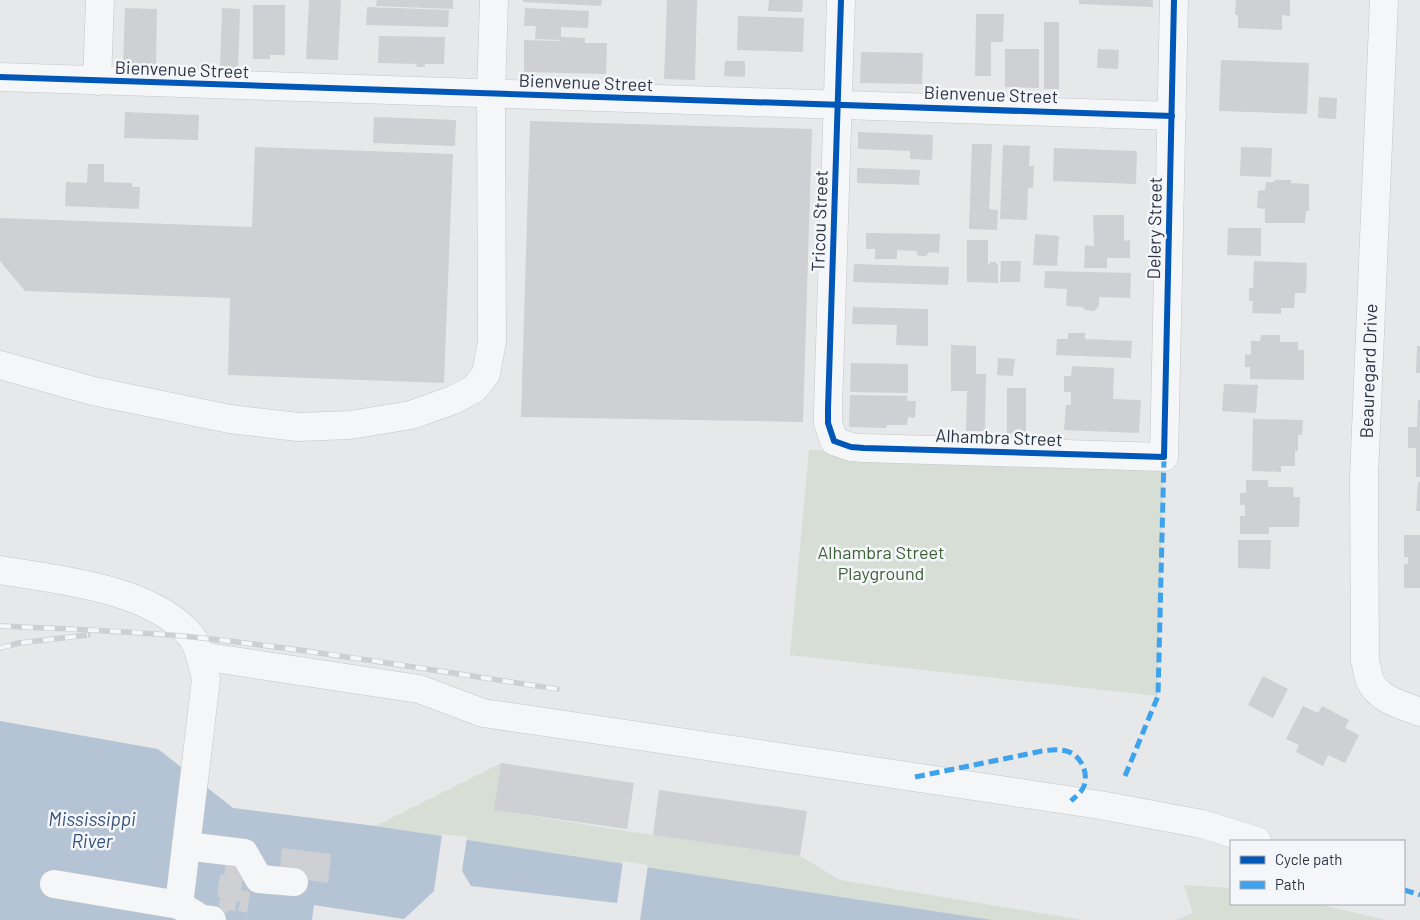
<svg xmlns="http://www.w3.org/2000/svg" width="1420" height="920" font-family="Barlow,sans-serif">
<rect width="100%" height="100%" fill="#e6e8ea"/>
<g fill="#d6ded6">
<path d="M809,450l355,7 -6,239 -368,-41z"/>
<path d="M158,749l75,59 142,18 126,-63 -6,47 130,21 175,25 40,24 242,40h-446l-636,-116z"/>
<path d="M1184,885l47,3v16h86l69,16h-210l17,-7z"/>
</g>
<path fill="#b4c4d5" d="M0,721l158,28 75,59 142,18 617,94h-992z"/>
<path fill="#e6e8ea" d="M442,834l25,3 -5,34 9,15 146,17 6,-42 25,4 -8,55h-328l2,-15 90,14 30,-28z"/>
<g fill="#ced0d3">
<path d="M309,0h32l-3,60 -32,-1z"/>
<path d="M377,0h76v9l-77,-3z"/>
<path d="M523,0h79l-1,6 -78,-4z"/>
<path d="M667,0h30l-2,80 -31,-1z"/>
<path d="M769,0h34l-1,12 -34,-1z"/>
<path d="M1079,0h74v7l-74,-3z"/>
<path d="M1236,0h54v16l-8,-1v15l-44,-2v-13h-3z"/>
<path d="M253,5h32v50h-15v4h-17z"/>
<path d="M367,7l82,3 -1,17 -82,-2z"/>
<path d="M125,8l32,1 -1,60 -33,-1z"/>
<path d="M222,8l18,1 -2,61h-18z"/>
<path d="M525,8l64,3 -1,17 -27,-1v10l24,1v5h22l-1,31 -82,-2v-32l37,1v-1l-26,-1 1,-13h-12z"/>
<path d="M976,14h28l-1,28h-12v34h-16z"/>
<path d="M738,16l66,2 -1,34 -66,-2z"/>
<rect x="1044" y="22" width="15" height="67"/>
<path d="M379,36l66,1 -1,27h-19v3h-9l1,-3 -39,-1z"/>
<path d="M1005,49h34v39l-34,-1z"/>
<path d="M1098,49l21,1 -1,19 -21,-1z"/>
<path d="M861,52l62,1 -1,31 -62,-1z"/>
<path d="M1221,60l88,3 -2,51 -88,-3z"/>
<path d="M725,61h20v16l-21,-1z"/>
<path d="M1319,97l18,1 -1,21 -18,-1z"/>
<path d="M125,112l74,3 -1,25 -74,-2z"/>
<path d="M374,117l82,3 -1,26 -82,-3z"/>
<path d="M530,121l282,8 -9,293 -282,-5z"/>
<path d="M858,132l75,3 -1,25 -22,-1v-8l-52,-2z"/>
<path d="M972,144h20l-3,65 9,1 -1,20 -28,-1z"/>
<path d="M1003,145l27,1 -1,20h5l-1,22h-5l-1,32 -27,-1z"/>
<path d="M255,147l198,7 -9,229 -216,-8 2,-77 -205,-7 -25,-30v-43l252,9z"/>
<path d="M1241,147l31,1 -1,29 -31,-1z"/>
<path d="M1054,148l83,3 -1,33 -83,-3z"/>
<path d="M88,164h16v18l28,1v4h8l-1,22 -74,-3 1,-24 21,1z"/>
<path d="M857,168l63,2 -1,15 -62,-2z"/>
<path d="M1274,180h17v3l18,1v27h-3l-1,12h-40v-14l-8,-1 1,-17 7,-1 1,-8h8z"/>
<path d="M1093,215h31v26l6,-1v18h-23v10h-23l1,-23 9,1z"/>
<path d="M1228,228h33v28l-34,-1z"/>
<path d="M866,233l74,1 -1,19 -10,-1 -3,4h-8l-2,-5 -19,-1v9h-22v-10h-9z"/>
<path d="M1035,234l24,2 -2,30 -24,-1z"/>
<path d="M967,240h21v25l2,-1v-2h6v2h2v19l-31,-1z"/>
<path d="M1001,261h20l-1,21h-20z"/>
<path d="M1254,261l53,2 -1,30h-11l-1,15h-13v6l-29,-1 1,-12h-4v-13h4z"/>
<path d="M854,264l95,3 -1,18 -95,-3z"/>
<path d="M1045,271l86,2 -1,25 -31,-1v9l-5,5 -9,-1 -2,-3 -17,-1 1,-17 -23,-1z"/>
<path d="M853,307l75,2v37l-32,-1 1,-20 -45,-1z"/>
<path d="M1068,333h17v6l47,2 -1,17 -75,-3 1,-16h11z"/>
<path d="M1261,335h19v7h18v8h6v30l-54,-1v-12h-5v-13l6,1v-14h9z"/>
<path d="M951,345l25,1v28h10l-1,57h-19l1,-40h-16z"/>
<path d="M1417,346h3v27h-4z"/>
<path d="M998,358l17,1 -2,17 -16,-1z"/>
<path d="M851,363l57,1v29l-58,-1z"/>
<path d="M1072,366l42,2 -1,31 28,1 -2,33 -75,-3 2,-25h5v-13h-7v-16h7z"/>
<path d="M1224,384l34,1 -2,28 -34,-2z"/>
<rect x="1007" y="388" width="19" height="45"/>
<path d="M850,395l57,1v5h9l-1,17 -7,-1 -1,8h-20l-1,3 -37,-1z"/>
<path d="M1418,400h2v77h-4v-29h-8v-21h9z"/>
<path d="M1253,419l50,1 -1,15h-4v16h-3v15h-14v6l-29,-1z"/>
<path d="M1246,480h22v7h25l1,10h6l-1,30h-30v7h-29v-18h5v-11h-5v-12h6z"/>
<path d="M1418,482h2v29h-4z"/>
<path d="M1404,535h16v53h-16v-24h4v-7h-4z"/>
<path d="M1238,540h33l-1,29 -32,-1z"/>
<path d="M1263,676l25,13 -15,29 -25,-13z"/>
<path d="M1303,706l15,7 4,-7 27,14 -4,8 14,7 -14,28 -17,-8 -5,11 -27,-14 3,-7 -13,-6z"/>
<path d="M501,763l133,20 -7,46 -133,-19z"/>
<path d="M659,790l148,21 -7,45 -147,-21z"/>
<path d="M282,848l49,6 -3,29 -49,-7z"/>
<path d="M226,864l17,2 -2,12h2l-2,12 9,2 -3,21 -9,-2 2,-9 -3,-1 -2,10 -6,-1 -1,3 -10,-1 2,-15h-3l3,-22h4z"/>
</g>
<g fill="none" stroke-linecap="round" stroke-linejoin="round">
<defs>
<g id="minor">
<path d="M841,0l-13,409v14l6,18 17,6 13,1 300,9 10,-457"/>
<path d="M1384,0l-20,477 1,184c2,7 3,14 5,20 9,19 32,24 50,31"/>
<path d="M0,77l1172,39"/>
<path d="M97,81l3,-81"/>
<path d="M0,365l93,26 137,28 68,8 52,-2 61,-10 42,-15 21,-11 12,-15 6,-33 -1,-247 3,-94"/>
<path d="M0,570c59,10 151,18 191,66 8,10 12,31 15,43l-27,226"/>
<path d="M200,656l219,33 64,24 170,25 447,67 102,19 55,17"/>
<path d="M186,846l58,7 15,26 35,3"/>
<path d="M54,884l125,21 23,14 10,1"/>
</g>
</defs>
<use href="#minor" stroke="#c4c6c8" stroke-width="29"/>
<use href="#minor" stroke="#f5f6f7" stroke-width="28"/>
<defs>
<g id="rail">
<path d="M0,626c64,3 129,5 193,11 122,13 243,34 364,52"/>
<path d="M0,648l19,-5 69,-8"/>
</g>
</defs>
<use href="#rail" stroke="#cecfd2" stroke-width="5.5"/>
<use href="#rail" stroke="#f4f6f9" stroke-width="4" stroke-dasharray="11" stroke-linecap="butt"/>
<g stroke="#3ea3ec" stroke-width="5" stroke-dasharray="10 5" stroke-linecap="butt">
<path d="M1125,776l33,-80 6,-239"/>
<path d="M915,777l127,-26c8,-1 16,-2 24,0 14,3 23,21 18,35 -2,6 -8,10 -13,15"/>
<path d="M1404,890l16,5"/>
</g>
<defs>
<g id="cycleway">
<path d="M841,0l-13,409v14l6,18 17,6 13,1 300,9 10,-457"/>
<path d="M0,77l1172,39"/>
</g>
</defs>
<use href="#cycleway" stroke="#f4f6f9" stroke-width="9"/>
<use href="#cycleway" stroke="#0057b8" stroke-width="6"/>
</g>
<g text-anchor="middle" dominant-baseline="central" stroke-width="5" stroke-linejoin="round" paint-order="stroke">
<g font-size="18" fill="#2b3445" stroke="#f4f6f9">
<text transform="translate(182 69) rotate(2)">Bienvenue Street</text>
<text transform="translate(586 82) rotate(2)">Bienvenue Street</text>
<text transform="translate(991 94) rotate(2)">Bienvenue Street</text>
<text transform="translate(819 221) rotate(-88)">Tricou Street</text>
<text transform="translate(1154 228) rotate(-89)">Delery Street</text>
<text transform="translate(1368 371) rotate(-88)">Beauregard Drive</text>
<text transform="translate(999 437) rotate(2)">Alhambra Street</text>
</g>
<g font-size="18" fill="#3f6138" stroke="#f4f6f9">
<text x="881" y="552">Alhambra Street<tspan x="881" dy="21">Playground</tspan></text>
</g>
<g font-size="19" font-style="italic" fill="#34527a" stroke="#f4f6f9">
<text x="92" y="818">Mississippi<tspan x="92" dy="22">River</tspan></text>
</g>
</g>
<rect x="1230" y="840" width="175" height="65" fill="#f4f6f9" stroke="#a4a8b1"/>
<rect x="1240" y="856" width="25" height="8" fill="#0057b8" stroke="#a4a8b1"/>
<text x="1275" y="865" font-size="15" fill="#2b3445">Cycle path</text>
<rect x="1240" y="881" width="25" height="8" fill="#3ea3ec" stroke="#a4a8b1"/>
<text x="1275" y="890" font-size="15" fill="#2b3445">Path</text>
</svg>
